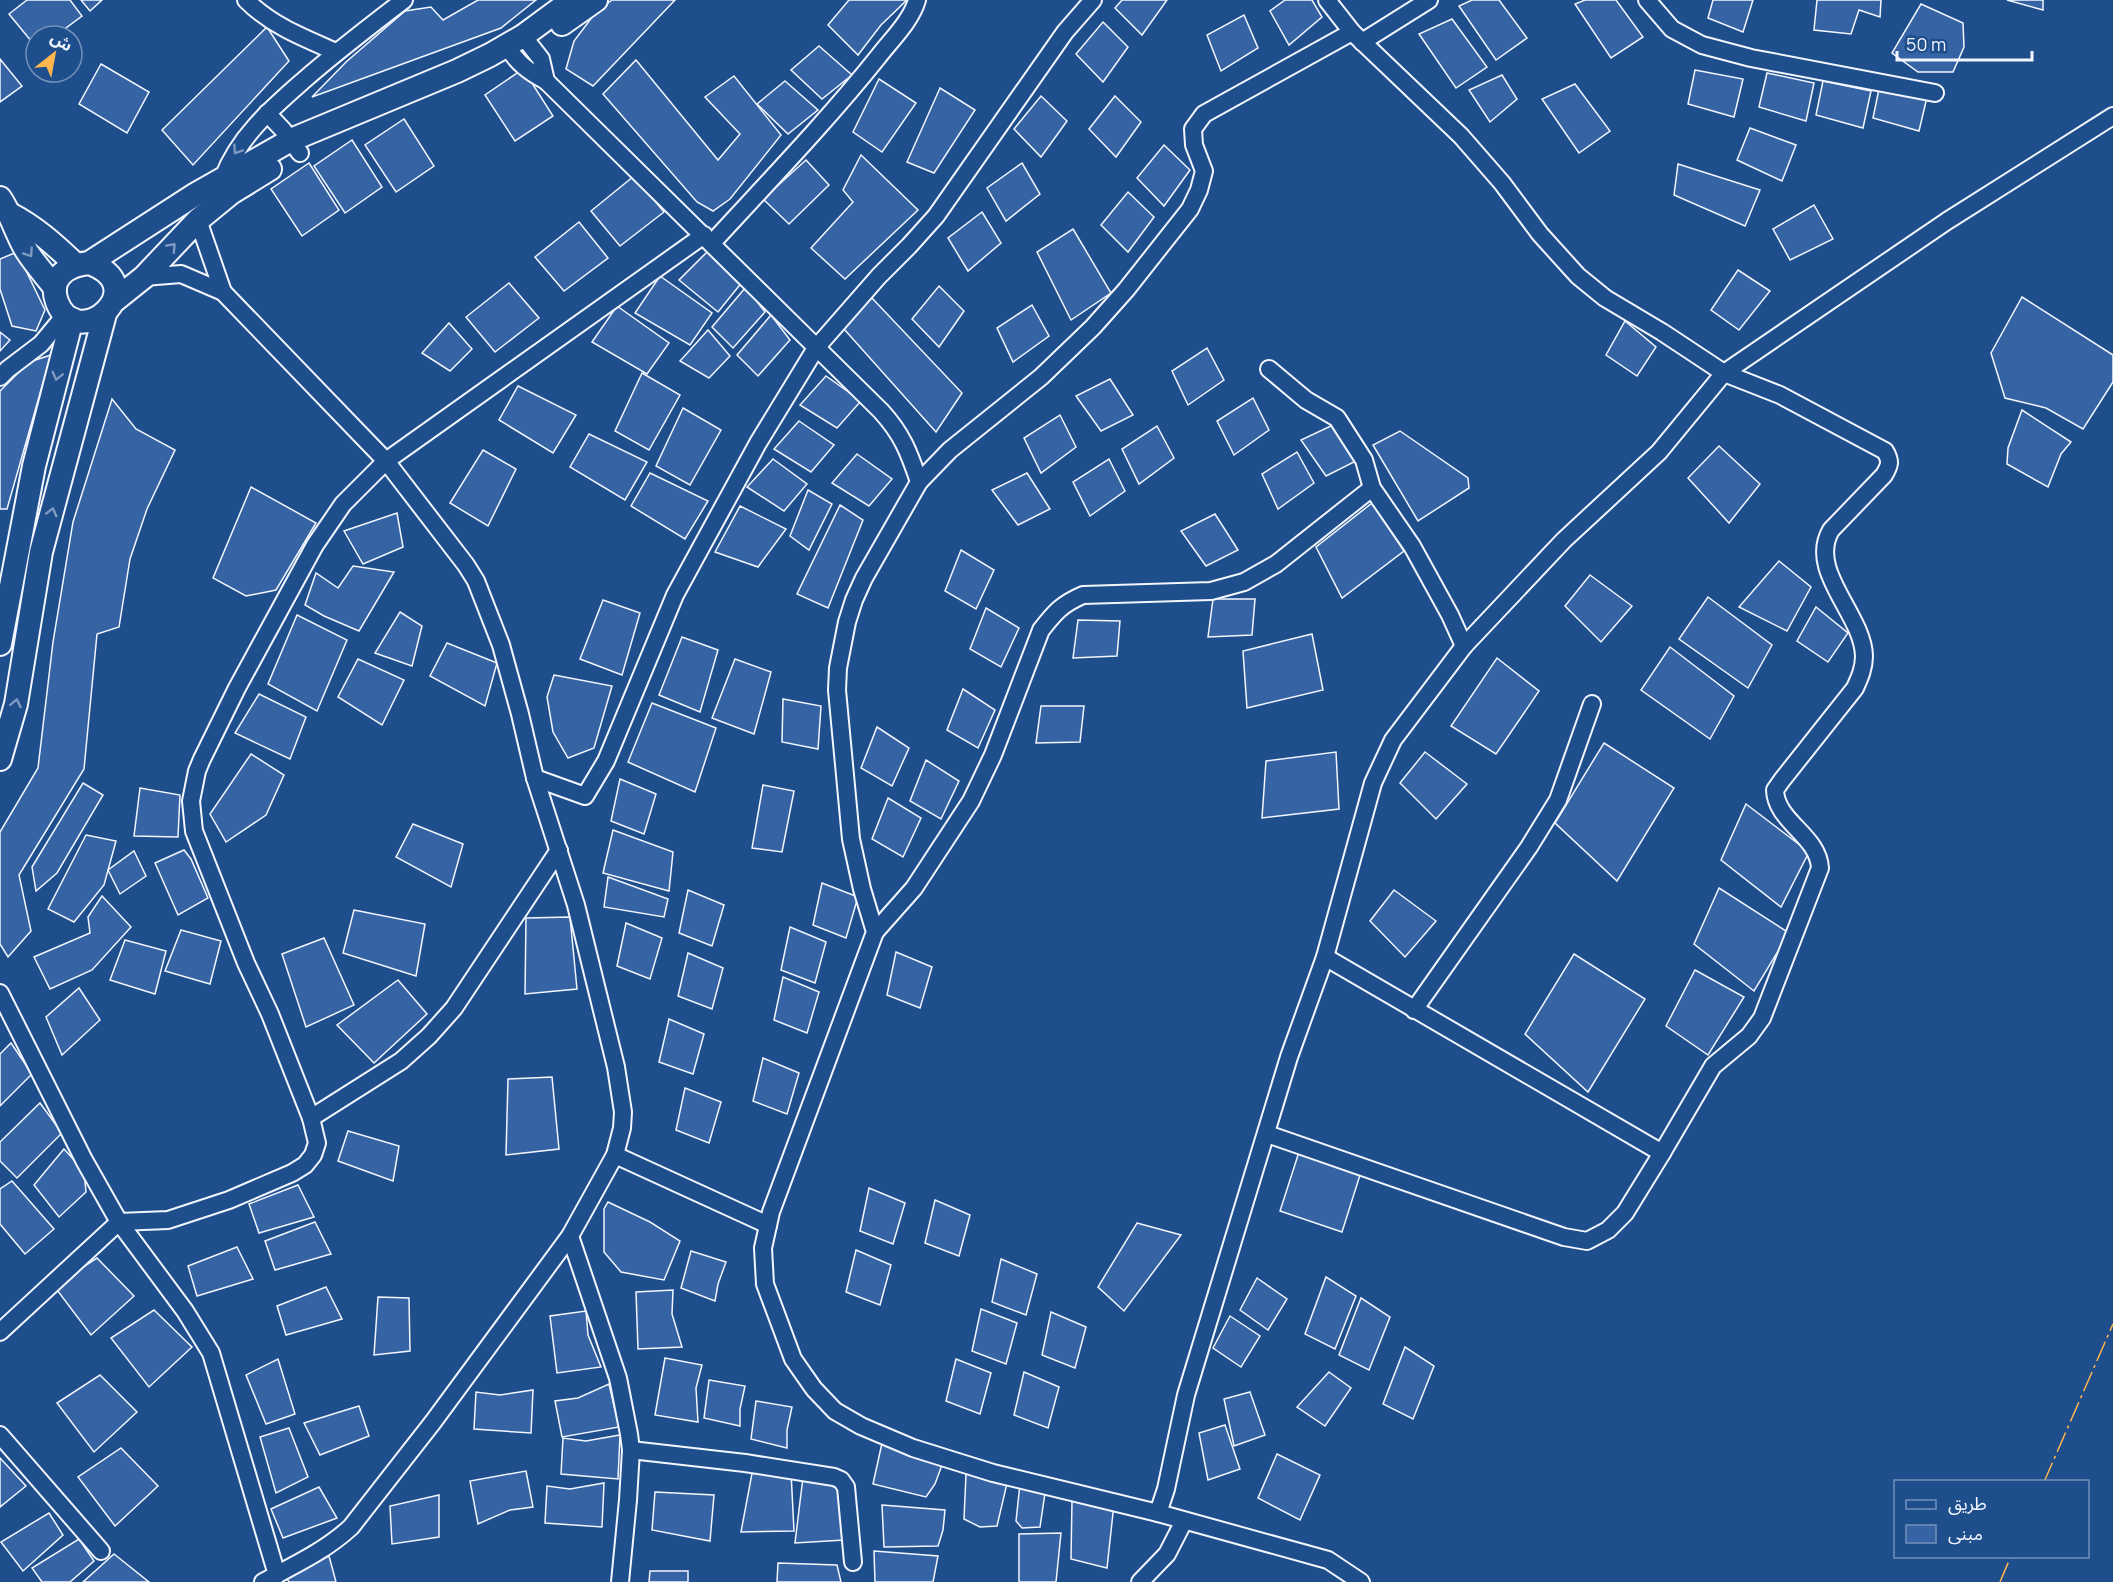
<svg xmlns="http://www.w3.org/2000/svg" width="2113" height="1582" font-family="Manrope,'Noto Sans Arabic',sans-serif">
<rect width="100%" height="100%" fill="#1f4e8c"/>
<g fill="#3563a3" stroke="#f2f6ff" stroke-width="1.5">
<path d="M27,0h43l12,16 -27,20h-19v11l-27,-33z"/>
<path d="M81,0h21l-12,11z"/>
<path d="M478,0h58l-35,28 -189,69 34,-35 59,-51 26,-4 12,13z"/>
<path d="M612,0h63l-82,86 -27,-17 8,-28 22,-29z"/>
<path d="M849,0h58l-26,25 -23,30 -30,-30z"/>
<path d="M1122,0h45l-25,35 -27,-27z"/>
<path d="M1285,0h27l10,17 -33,28 -19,-34z"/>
<path d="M1472,0h27l28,38 -31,22 -37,-54z"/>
<path d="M1585,0h31l27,37 -32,21 -36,-54z"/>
<path d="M1713,0h40l-10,32 -35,-14z"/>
<path d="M1817,0h64l-1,17 -21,-7 -8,24 -37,-4z"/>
<path d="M2007,0h36v10z"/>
<path d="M1921,4l42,19 1,24 -11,25h-35l-26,-19z"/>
<path d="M1244,15l14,33 -37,23 -14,-36z"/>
<path d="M1452,19l35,48 -31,21 -37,-54z"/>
<path d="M1103,22l25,25 -25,35 -27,-28z"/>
<path d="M267,27l22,34 -96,104 -31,-35z"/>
<path d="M819,46l33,29 -30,24 -31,-29z"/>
<path d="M0,59l22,27 -22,16z"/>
<path d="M636,60l82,100 22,-26 -35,-37 29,-21 47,59 -51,64 -17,12 -16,-9 -94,-108z"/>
<path d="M101,64l48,28 -22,41 -48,-29z"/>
<path d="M523,69l30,47 -38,25 -30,-46z"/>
<path d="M1695,70l48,9 -9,38 -46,-13z"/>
<path d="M1767,73l47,10 -8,38 -47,-14z"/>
<path d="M1502,75l15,24 -27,23 -21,-32z"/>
<path d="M879,79l37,24 -34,49 -29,-20z"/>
<path d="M785,81l33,29 -30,24 -31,-30z"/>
<path d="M1823,81l48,10 -8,37 -47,-13z"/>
<path d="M1575,84l35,47 -31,22 -37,-54z"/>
<path d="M1880,84l48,9 -9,38 -46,-13z"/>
<path d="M940,88l35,22 -41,63 -27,-11z"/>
<path d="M1041,96l26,25 -26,36 -27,-28z"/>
<path d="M1115,96l26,26 -25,35 -27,-28z"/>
<path d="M404,119l30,47 -38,26 -31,-47z"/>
<path d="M1750,128l46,17 -14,36 -45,-21z"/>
<path d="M352,140l30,47 -37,26 -31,-47z"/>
<path d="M1164,145l26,25 -26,36 -27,-28z"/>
<path d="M861,155l57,55 -73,69 -34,-31 42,-46 -10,-12z"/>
<path d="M806,160l23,25 -40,39 -26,-25z"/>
<path d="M309,163l30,47 -37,26 -31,-47z"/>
<path d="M1022,163l18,31 -34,27 -19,-33z"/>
<path d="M1678,164l82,26 -15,36 -71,-31z"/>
<path d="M634,176l30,36 -44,34 -29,-35z"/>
<path d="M1128,192l26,25 -26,35 -27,-27z"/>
<path d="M1814,205l19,34 -43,21 -17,-31z"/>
<path d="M982,212l19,31 -33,28 -20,-33z"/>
<path d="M579,222l29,36 -44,33 -29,-34z"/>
<path d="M1073,229l38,64 -40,27 -34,-68z"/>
<path d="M710,249l33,32 -25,31 -39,-32z"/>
<path d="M17,252l28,58 -9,21 -24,-5 -12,-37v-30z"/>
<path d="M1738,270l32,21 -31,39 -28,-20z"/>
<path d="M660,276l52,37 -22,32 -55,-32z"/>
<path d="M509,283l30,35 -44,34 -29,-35z"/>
<path d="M939,286l25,25 -25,36 -27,-28z"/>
<path d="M746,287l19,25 -32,36 -21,-21z"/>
<path d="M871,297l91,96 -26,39 -92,-103z"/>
<path d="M2022,297l91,58v27l-30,47 -37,-21 -41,-10 -14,-45z"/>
<path d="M1032,305l17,31 -36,26 -16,-34z"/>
<path d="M617,306l52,37 -22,31 -55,-32z"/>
<path d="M771,315l19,25 -32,36 -21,-21z"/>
<path d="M1625,321l31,26 -19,29 -31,-21z"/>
<path d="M449,323l23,26 -22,22 -28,-18z"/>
<path d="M708,330l22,26 -21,22 -29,-17z"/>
<path d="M0,332l10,8 -10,11z"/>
<path d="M1207,348l17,32 -36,25 -16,-34z"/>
<path d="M51,355l-44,154h-7v-118l29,-29z"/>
<path d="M642,373l38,22 -31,55 -34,-19z"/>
<path d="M826,376l35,25 -24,27 -37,-23z"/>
<path d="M1110,379l23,36 -32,16 -25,-35z"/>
<path d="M518,386l58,29 -23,38 -54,-33z"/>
<path d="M1253,398l16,32 -35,25 -17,-34z"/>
<path d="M112,399l24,30 39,21 -28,59 -17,50 -11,68 -22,7 -13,135 -65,106 12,56 -23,26 -8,-13v-112l38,-64 15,-126 20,-120z"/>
<path d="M683,408l38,22 -31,55 -34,-19z"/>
<path d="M2022,410l49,32 -10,12 -13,33 -41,-23 1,-16z"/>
<path d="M1060,415l16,32 -35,26 -17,-35z"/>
<path d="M799,421l35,24 -23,27 -37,-23z"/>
<path d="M1335,424l23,36 -32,16 -25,-36z"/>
<path d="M1157,426l17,32 -35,26 -17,-35z"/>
<path d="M1400,431l68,47 1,10 -51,33 -45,-76z"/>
<path d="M589,434l58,28 -22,38 -55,-33z"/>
<path d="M1719,446l41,38 -31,39 -41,-45z"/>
<path d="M483,450l33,19 -28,57 -38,-23z"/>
<path d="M1297,452l17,31 -36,26 -16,-35z"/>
<path d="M857,454l35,25 -23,27 -37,-23z"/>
<path d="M773,459l34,25 -23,27 -37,-24z"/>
<path d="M1109,459l16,32 -35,25 -17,-34z"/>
<path d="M650,473l58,28 -23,38 -54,-33z"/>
<path d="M1027,473l23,36 -32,16 -26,-35z"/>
<path d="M251,487l65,36 -40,67 -30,6 -33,-18z"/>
<path d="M808,490l24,14 -23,46 -19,-14z"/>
<path d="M1372,503l32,48 -62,47 -26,-51z"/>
<path d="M840,505l23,15 -35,88 -31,-14z"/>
<path d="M740,506l46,23 -28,38 -43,-15z"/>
<path d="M397,513l6,34 -40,17 -19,-33z"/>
<path d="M1215,514l23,36 -32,16 -25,-35z"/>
<path d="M961,550l33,20 -18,39 -31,-18z"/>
<path d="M1779,561l32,26 -24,44 -48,-24z"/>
<path d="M353,566l41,6 -35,59 -35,-15 -19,-11 11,-32 22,15z"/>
<path d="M1590,575l42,31 -31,36 -36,-36z"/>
<path d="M1708,597l64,48 -24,43 -69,-49z"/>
<path d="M1213,599h42l-3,36 -44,2z"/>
<path d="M603,600l37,13 -18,62 -42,-16z"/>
<path d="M1816,607l32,26 -20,29 -31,-21z"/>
<path d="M986,608l33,20 -18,39 -31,-18z"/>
<path d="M400,612l22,14 -10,40 -37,-13z"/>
<path d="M297,615l50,25 -30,71 -49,-27z"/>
<path d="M1078,620l42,1 -3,35 -44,2z"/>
<path d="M1312,634l11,56 -76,18 -4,-57z"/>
<path d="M682,637l36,13 -18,62 -41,-17z"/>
<path d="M447,643l50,20 -12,43 -55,-30z"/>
<path d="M1670,647l64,49 -24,43 -69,-49z"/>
<path d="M1497,658l42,33 -43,63 -45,-28z"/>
<path d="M358,659l46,21 -22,45 -44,-28z"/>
<path d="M735,659l36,13 -17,62 -42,-16z"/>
<path d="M554,675l58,11 -18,62 -26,10 -15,-26 -6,-35z"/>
<path d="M963,689l32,21 -17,38 -31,-18z"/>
<path d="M259,694l47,23 -16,42 -55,-26z"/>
<path d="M783,699l38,7 -3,43 -36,-7z"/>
<path d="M652,703l64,25 -21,64 -67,-30z"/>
<path d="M1041,706h43l-4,36 -44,1z"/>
<path d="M877,727l32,21 -17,38 -31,-18z"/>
<path d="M1604,743l70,45 -57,93 -62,-58z"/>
<path d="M1336,752l3,57 -77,9 4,-57z"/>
<path d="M1425,752l42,32 -31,35 -36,-36z"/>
<path d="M251,754l33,21 -18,40 -40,27 -16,-28z"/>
<path d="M926,760l33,21 -18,38 -31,-18z"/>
<path d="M620,779l36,15 -12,40 -33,-13z"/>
<path d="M83,783l20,12 -46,78 -21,18 -4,-24z"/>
<path d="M763,785l31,6 -12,61 -30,-4z"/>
<path d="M140,788l40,7 -2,42 -44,-1z"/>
<path d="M888,798l33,20 -18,39 -31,-18z"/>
<path d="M1746,804l63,48 -28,55 -60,-47z"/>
<path d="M413,824l50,20 -12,43 -55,-30z"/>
<path d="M613,830l60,22 -4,39 -66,-18z"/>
<path d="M86,835l30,6 -12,44 -30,37 -26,-13z"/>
<path d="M184,850l7,9 17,39 -30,17 -23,-52z"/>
<path d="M134,851l12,25 -26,18 -12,-24z"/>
<path d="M608,877l60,22 -4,18 -60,-10z"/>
<path d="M822,883l36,14 -12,41 -33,-13z"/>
<path d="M1719,888l70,45 -35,58 -60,-47z"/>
<path d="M688,890l36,15 -12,41 -33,-13z"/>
<path d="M1394,890l42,31 -31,36 -35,-36z"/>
<path d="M102,896l29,31 -39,43 -42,19 -16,-32 56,-24 -2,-16z"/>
<path d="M354,910l71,14 -9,52 -73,-23z"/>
<path d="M570,917l7,72 -52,5 1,-76z"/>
<path d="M626,923l36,15 -12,41 -33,-13z"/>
<path d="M790,927l36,15 -11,41 -34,-13z"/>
<path d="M181,930l40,11 -11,43 -45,-13z"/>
<path d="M324,938l30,67 -48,22 -24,-73z"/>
<path d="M125,940l41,11 -11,43 -45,-14z"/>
<path d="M896,952l36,15 -12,41 -33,-13z"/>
<path d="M688,953l35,15 -11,41 -34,-13z"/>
<path d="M1574,954l71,45 -57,93 -63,-58z"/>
<path d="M1695,970l49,27 -36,58 -42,-29z"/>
<path d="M783,977l36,15 -12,41 -33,-13z"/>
<path d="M398,980l29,34 -53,49 -37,-38z"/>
<path d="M79,988l21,32 -38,35 -16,-38z"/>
<path d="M669,1019l35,15 -11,40 -34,-12z"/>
<path d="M11,1043l21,31 -32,32v-52z"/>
<path d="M763,1058l36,15 -12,41 -34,-13z"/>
<path d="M552,1077l7,72 -53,6 2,-76z"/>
<path d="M685,1088l36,14 -12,41 -33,-13z"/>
<path d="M40,1103l22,30 -45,45 -17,-17v-19z"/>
<path d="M348,1131l51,15 -6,35 -55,-20z"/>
<path d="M64,1149l20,22 2,21 -27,25 -25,-32z"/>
<path d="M1299,1152l61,23 -18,57 -62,-21z"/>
<path d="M12,1181l42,48 -29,25 -25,-30v-35z"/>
<path d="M298,1185l16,32 -55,16 -10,-29z"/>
<path d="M869,1188l36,15 -12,41 -33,-13z"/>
<path d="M935,1200l35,15 -11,41 -34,-13z"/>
<path d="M608,1202l42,20 30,19 -16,39 -43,-8 -17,-20v-43z"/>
<path d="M315,1222l16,32 -56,16 -10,-29z"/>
<path d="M1137,1223l44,12 -57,76 -26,-24z"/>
<path d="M237,1247l16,32 -56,17 -9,-30z"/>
<path d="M856,1250l35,15 -11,40 -34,-13z"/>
<path d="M691,1251l35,11 -8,22 -3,17 -34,-13z"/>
<path d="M97,1258l37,38 -43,39 -37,-49z"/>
<path d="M1001,1259l36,15 -11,41 -34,-13z"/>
<path d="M1326,1277l30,19 -21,53 -30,-15z"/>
<path d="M1257,1278l30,21 -19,31 -28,-20z"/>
<path d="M326,1287l16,32 -56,16 -9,-29z"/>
<path d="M673,1290l-1,24 10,33 -44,2 -2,-57z"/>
<path d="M378,1297l31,1 1,53 -36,4z"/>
<path d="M1361,1298l29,19 -21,53 -30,-15z"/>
<path d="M981,1309l36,14 -11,41 -34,-13z"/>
<path d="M154,1310l38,37 -43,40 -38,-49z"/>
<path d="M586,1311l2,24 13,32 -44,6 -7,-57z"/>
<path d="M1051,1312l35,15 -11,41 -33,-13z"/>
<path d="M1230,1316l30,20 -19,31 -28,-19z"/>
<path d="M1405,1347l29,19 -21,53 -30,-15z"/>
<path d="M665,1358l37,7 -6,23 2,34 -43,-7z"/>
<path d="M278,1359l17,55 -29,10 -20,-49z"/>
<path d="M956,1359l35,14 -11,41 -34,-13z"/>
<path d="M1024,1372l35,15 -11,41 -34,-13z"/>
<path d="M1329,1372l22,16 -26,38 -28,-19z"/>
<path d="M100,1375l37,37 -43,40 -37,-49z"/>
<path d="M709,1380l36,6 -5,23v17l-36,-8z"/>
<path d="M609,1384l10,43 -57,10 -7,-36 23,-3z"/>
<path d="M533,1390l-2,43 -57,-4 2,-37 24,3z"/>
<path d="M1250,1392l15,43 -31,11 -10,-47z"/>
<path d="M756,1401l36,6 -5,23v18l-36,-9z"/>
<path d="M359,1406l10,30 -49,19 -16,-32z"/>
<path d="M1225,1425l15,44 -32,11 -9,-47z"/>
<path d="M289,1428l19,49 -32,16 -16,-56z"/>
<path d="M620,1435l-2,44 -57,-5 2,-36 23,3z"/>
<path d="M882,1443l60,22 -7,19 -9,13 -53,-13z"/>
<path d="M121,1448l37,38 -43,40 -37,-49z"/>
<path d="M1277,1454l43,21 -20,45 -42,-22z"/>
<path d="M0,1458l26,28 -26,21z"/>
<path d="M753,1468l38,4 3,59 -53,1z"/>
<path d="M526,1471l7,36 -23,3 -32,14 -8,-43z"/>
<path d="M966,1474l42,5 -11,47 -17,1 -16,-8z"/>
<path d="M803,1477l37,5 4,58 -49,3z"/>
<path d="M604,1483l-2,44 -57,-4 2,-37 23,3z"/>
<path d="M1020,1484l25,9 -5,34 -18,1 -6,-7z"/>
<path d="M319,1487l18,31 -54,20 -12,-29z"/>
<path d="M655,1492l59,3 -4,46 -58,-11z"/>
<path d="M439,1495v42l-47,7 -2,-38z"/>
<path d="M1072,1500l42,4 -7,64 -36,-9z"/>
<path d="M882,1505l63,5 -2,20 -5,16 -54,1z"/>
<path d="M49,1513l14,22 -40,36 -22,-29z"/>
<path d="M1061,1533l-5,49h-37v-48z"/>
<path d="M79,1539l15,22 -24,21h-28l-10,-14z"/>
<path d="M874,1551l64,5 -5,26h-58z"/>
<path d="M114,1554l35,28h-66z"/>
<path d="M329,1556l7,26h-47l-3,-5z"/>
<path d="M778,1563l59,2 4,17h-64z"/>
<path d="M650,1571h38v11h-39z"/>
</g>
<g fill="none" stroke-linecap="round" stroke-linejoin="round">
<defs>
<g id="street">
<path d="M246,0c26,26 58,38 90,52"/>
<path d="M1647,0l25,29 30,16 49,13 184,35"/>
<path d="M523,36l18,23 5,22"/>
<path d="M1362,42l67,-42"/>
<path d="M507,46c10,17 22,26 39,35l335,330c21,23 28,41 38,71l-55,96 -10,22 -7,22 -9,46 -1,22 14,149 11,50 13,43 -104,280 -8,36 2,36 28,75 21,30 21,22 26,15 52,22 80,25 165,40 8,-24 20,-94 103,-338 36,-100 48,-174 20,-43 71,-94 100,-106 95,-88 65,-79 223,-152 166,-105"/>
<path d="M267,113l16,17 17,23"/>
<path d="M225,181l-2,-3c15,-41 49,-70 81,-98 32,-28 66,-54 100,-80"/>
<path d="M198,220l25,72"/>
<path d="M712,243c56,-61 114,-121 166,-186 13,-17 33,-36 39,-57"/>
<path d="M144,277l37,-3 42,18 163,169 80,104 10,16 25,64 19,69 15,64 41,127 40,162 7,45 -1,16 -7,27 -45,81 -137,186 -82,105c-26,24 -57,38 -88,55"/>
<path d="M1269,369l37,31 31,18 27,42 8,28 40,58 38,69 14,31"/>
<path d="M0,377l8,-8 33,-25 24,-29"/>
<path d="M919,482l31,-32 91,-73 52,-50 33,-37 64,-81 9,-19 5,-19 -10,-26 -1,-16 11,-15 148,-82"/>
<path d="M535,778l50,18 21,-35 69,-166 83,-152 58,-95 63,-72 30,-30 27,-30 129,-184 28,-32"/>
<path d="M875,932l39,-44 57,-87 22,-46 48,-125c14,-18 21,-26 42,-35l128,-4 33,-9 32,-18 96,-76"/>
<path d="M1325,957l337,196 51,-87 36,-30 13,-18 58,-150c-2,-33 -44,-46 -45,-78l7,-10 73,-92c5,-11 9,-20 9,-32 -1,-42 -57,-85 -33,-126l53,-55c6,-10 7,-14 1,-24l-105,-56 -56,-22 -62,-41 -57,-34 -27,-22 -38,-42 -38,-51 -41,-47 -109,-104 -25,-32"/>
<path d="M0,993l84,167 35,62 66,89 26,42 66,222"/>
<path d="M1414,1010l115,-163 29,-47 34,-96"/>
<path d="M311,1118l90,-57 28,-25 25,-28 105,-158"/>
<path d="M1267,1134l297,103 23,4 21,-11 17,-17 37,-60"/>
<path d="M615,1155l153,70"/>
<path d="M570,1236l48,142 11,56 2,16 -3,50 -8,82"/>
<path d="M0,1332l119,-110 49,-2 61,-20 63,-27 13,-8 8,-10 4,-12 -6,-25 -41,-104 -24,-51 -52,-132 -3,-30 6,-30 5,-12 35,-71 78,-143 28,-41 43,-43 318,-226"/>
<path d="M0,1435l101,116"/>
<path d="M631,1450l114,13 89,14 7,3 5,7 7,75"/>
<path d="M1158,1513l170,47 33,22"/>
<path d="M1140,1582l27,-28 17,-33"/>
</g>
<g id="secondary">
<path d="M562,24l34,-24"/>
<path d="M0,198c11,16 16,35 26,52 8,13 20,26 29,38"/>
<path d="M10,214c25,13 44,30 65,50"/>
<path d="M89,263c67,24 -12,92 -32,39 -9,-25 11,-37 32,-39l107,-69 95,-54 166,-69 33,-16 33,-19 49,-36"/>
<path d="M114,301l30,-24 54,-57 33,-27 39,-24"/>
<path d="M0,644l34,-178 38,-147"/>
<path d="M0,759l16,-55 25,-152 64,-238"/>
</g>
</defs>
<use href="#street" stroke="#f2f6ff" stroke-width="20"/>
<use href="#secondary" stroke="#f2f6ff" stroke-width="26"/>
<use href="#street" stroke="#1f4e8c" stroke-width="16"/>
<use href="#secondary" stroke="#1f4e8c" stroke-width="22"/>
<g stroke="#ffb74d" stroke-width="1.5" stroke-dasharray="21 4.5 3 4.5" stroke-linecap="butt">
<path d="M2044,1482l69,-158"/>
<path d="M2000,1582l11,-26"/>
</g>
</g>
<defs><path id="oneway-chevron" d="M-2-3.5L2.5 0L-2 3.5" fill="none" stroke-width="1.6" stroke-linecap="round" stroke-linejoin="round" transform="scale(1.5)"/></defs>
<g stroke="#7e9ac0">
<use href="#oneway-chevron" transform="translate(237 150) rotate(124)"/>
<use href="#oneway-chevron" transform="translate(172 247) rotate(-47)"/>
<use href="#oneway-chevron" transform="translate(29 253) rotate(56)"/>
<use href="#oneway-chevron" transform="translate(57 376) rotate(104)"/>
<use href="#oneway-chevron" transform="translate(52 512) rotate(-75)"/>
<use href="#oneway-chevron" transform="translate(16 703) rotate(-78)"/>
</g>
<rect x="1894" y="1480" width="195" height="78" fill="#1f4e8c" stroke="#7391ba" stroke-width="1.5"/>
<rect x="1906" y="1500" width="30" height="9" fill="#1f4e8c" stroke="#7391ba" stroke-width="1.5"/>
<text x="1948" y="1510" font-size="18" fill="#f2f6ff">طريق</text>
<rect x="1906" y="1525" width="30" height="18" fill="#3563a3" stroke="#7391ba" stroke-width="1.5"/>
<text x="1948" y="1540" font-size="18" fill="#f2f6ff">مبنى</text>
<g transform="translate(54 54) rotate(31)"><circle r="28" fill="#1f4e8c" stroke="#7391ba" stroke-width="1.5"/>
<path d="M0-4.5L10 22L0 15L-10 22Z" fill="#ffb74d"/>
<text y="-9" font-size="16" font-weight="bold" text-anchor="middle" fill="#f2f6ff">ش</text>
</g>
<path d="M1897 51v9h135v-9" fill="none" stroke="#f2f6ff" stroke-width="3"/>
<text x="1906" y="51" font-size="18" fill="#f2f6ff" stroke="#1f4e8c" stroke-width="4.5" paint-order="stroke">50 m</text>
</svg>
